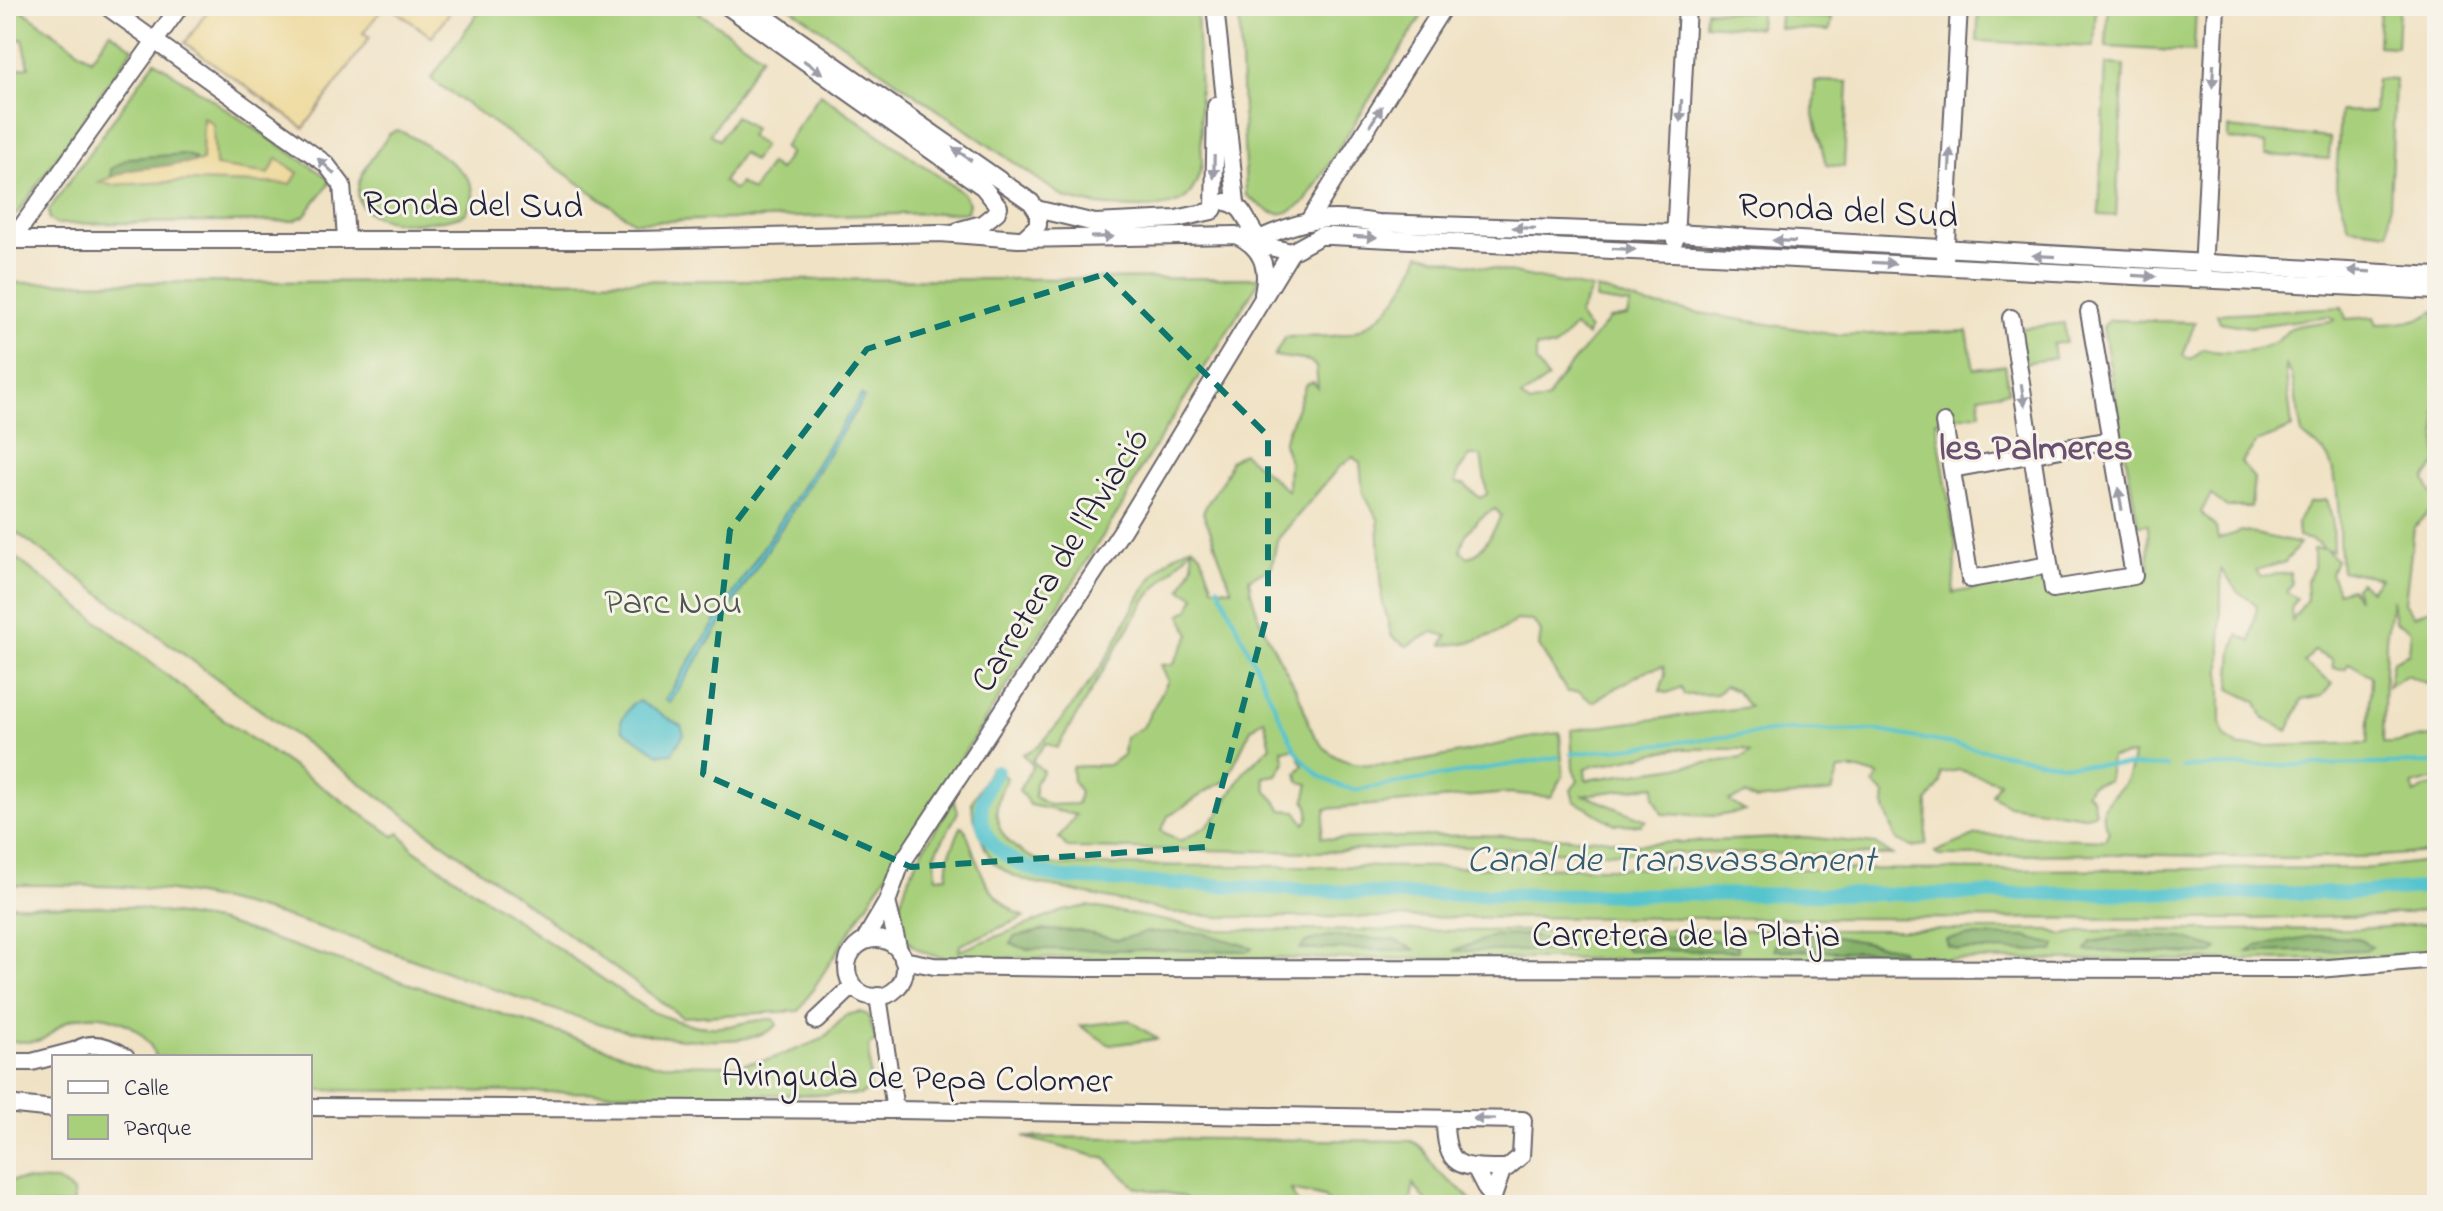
<svg xmlns="http://www.w3.org/2000/svg" width="2443" height="1211" font-family="'Indie Flower',sans-serif">
<rect width="100%" height="100%" fill="#f7f3e8"/>
<filter id="ink" filterUnits="userSpaceOnUse"><feTurbulence type="fractalNoise" baseFrequency=".0125" numOctaves="2"/><feDisplacementMap in="SourceGraphic" scale="16" xChannelSelector="R" yChannelSelector="G"/><feConvolveMatrix kernelMatrix="1 2 1 2 8 2 1 2 1" color-interpolation-filters="sRGB"/></filter>
<filter id="wash" filterUnits="userSpaceOnUse"><feTurbulence type="fractalNoise" baseFrequency=".006" numOctaves="4" result="noise"/><feDisplacementMap in="SourceGraphic" scale="32" xChannelSelector="R" yChannelSelector="G"/><feGaussianBlur stdDeviation="1.8" result="paint"/><feColorMatrix in="noise" values="0 0 0 0 0 0 0 0 0 0 0 0 0 0 0 0 0 1.4 0 .05"/><feComposite in="paint" operator="in"/></filter>
<g filter="url(#wash)">
<rect width="100%" height="100%" fill="#f0e2c5"/>
<g fill="#a8d07b" stroke="#65795b" stroke-width="2" fill-rule="evenodd">
<path d="M6,6h10l75,53 19,-27 23,16 -116,166 -11,6v-149l23,-4 -6,-28 -17,3z"/>
<path d="M483,6h206l73,50 -52,78 9,6 16,-24 19,13 -5,7 14,10 -10,15 -11,-8 -19,29 12,8 5,-7 12,8 18,-27 9,6 11,-17 -7,-5 37,-54 143,99 6,10 -2,9 -333,10 -203,-143z"/>
<path d="M788,6h409l5,159c-4,12 -7,26 -18,34 -23,16 -93,7 -119,-1z"/>
<path d="M1239,6h189l-123,196c-28,21 -35,10 -59,-7z"/>
<path d="M1750,6h10l-1,22 -54,-4 1,-14 43,2z"/>
<path d="M1781,6h8v9l43,3 -2,13 -51,-3z"/>
<path d="M1979,6h117l-2,41 -117,-6z"/>
<path d="M2108,6h88l-2,46 -88,-5z"/>
<path d="M2380,6h19l-2,41 -19,-1z"/>
<path d="M155,61l173,117 1,6 -25,32 -11,5 -236,3 -8,-4v-10z"/>
<path d="M2106,64l18,1 -8,151 -17,-1z"/>
<path d="M2376,79l19,1 -6,152 -40,-5 -13,-43 4,-73 34,1z"/>
<path d="M1815,81l33,1 -4,85 -18,-2 -12,-50z"/>
<path d="M2228,128l102,10 -1,21 -64,-4v-11l-37,-5z"/>
<path d="M397,130c17,6 68,38 74,54 5,12 0,21 -6,30 -25,11 -111,19 -107,-25 1,-18 21,-39 31,-55z"/>
<path d="M1420,254l172,35 -14,26 11,15 -2,6 -13,-9 -20,21 -18,-1v15l12,17 -27,18 9,7 18,-5c7,-21 45,-58 61,-80l18,-3 3,-11 -34,-5 1,-11 47,15 192,31 131,-4 7,38 31,-4 4,26 -30,5 2,17 -45,8 20,126 -3,46 91,-17 3,14 102,-19 -1,-47 -10,1 -35,-198 6,-7 86,2 -12,34 8,3 12,-10c19,6 56,3 74,-8 5,-3 9,-10 14,-13 7,-4 33,-5 44,-8l-6,-4 -79,11 -30,-5 -3,-8 125,-7 4,12 28,-2 3,7c19,0 43,-2 58,-13l2,151 -12,18 12,24 -23,24 -9,74 9,14 23,-10v73l-11,4 -19,-8 -19,12 5,-26 16,-8 2,-23 -16,-9 -3,-21 -6,38 -3,105c18,2 35,-8 54,-7v43l-25,6 3,9 12,-7 10,-1v65c-109,13 -218,4 -328,3 -57,0 -114,2 -170,2l-4,-4 42,-17 128,5 4,-9c-18,-30 6,-30 17,-51 4,-7 6,-18 7,-25l-22,2 -3,24 -16,3 -6,8 6,5 3,15 -11,4 -76,-11 -16,-10 7,-13 -39,-12 -19,3v10l-13,18 -2,44 -14,2 -16,-8 -11,-30 -1,-15 -10,-10 5,-8 -20,-6h-20l-7,22 -76,8 -11,-5 -16,6 16,10 -28,5 -55,-2 -8,-18 1,-10 -71,9 62,25 -5,5 -26,-1 -41,-23 -3,-11 7,-9 -5,-12 -2,-39 178,-23 -13,-16 -11,-5 -8,8 -33,1 -3,-8 -14,6 -7,-2 5,-16 -2,-9 -20,6 -50,30 -14,-10h-12l-28,-46 2,-14 -8,-11 -17,-1c-20,18 -47,24 -74,25l5,-9 -14,-4 -26,14 -15,-9 -10,-38 -4,-80 -15,-26 -3,-30 -7,-6 -15,11 -61,72 -5,26 -23,13c5,42 30,76 48,112 12,24 9,44 35,63 44,32 172,-17 228,-21l3,43 -12,21 -42,-4 -183,16 -5,28 11,2 145,-4 126,4 33,5 169,-7 70,7 17,11 -318,-3 -131,-6 -124,6 -251,-4 -9,-10 17,-23 -46,-10 -11,-15 14,-24 -10,-12c16,-5 26,-20 37,-32 15,-20 31,-40 44,-60 24,-38 43,-100 88,-116l9,8 12,33 19,2c-12,-25 -17,-51 -29,-76 7,-19 24,-32 27,-52l13,-8 45,38 1,-30 -6,-18 23,-59 7,-2 5,6 -2,-21 -6,-6 -36,-5 11,-19c18,-1 38,1 56,-2 40,-6 66,-47 79,-81zM2285,364l7,11 10,60c7,6 19,12 24,20 17,25 11,84 15,115l39,8 -10,12 -10,-8 -5,5 2,12 -6,-11 -13,4 -7,-19 5,-13 -9,-10 6,1 -1,-33 -6,-18 -17,3 -12,20 1,14 14,3 12,9h-11v20l-7,13 1,17 -15,22 -1,-12 6,-11 -10,-6 5,-9 -2,-10 -30,3 -4,-6 29,-8 15,-18 -58,-13 -24,8 -2,-11 -15,-16 10,-17 16,12h24l3,-29 -13,-15 16,-21 35,-14zM1470,456h11l6,38 -7,4 -16,-14 -8,-1 2,-11zM1495,509l6,6c-5,13 -19,38 -32,42l-8,-5c0,-19 18,-35 34,-43zM1192,548l1,17 -12,25 14,6 -6,14 -8,4 9,21 -17,29 -12,1 7,16 -25,46 -18,10 -2,18 -14,10 -37,2 1,14 7,11 -3,12 -28,1 -14,-8v-14l8,-12 -11,-10 14,-18 11,5 89,-149zM2221,569l16,22 20,14 -6,37 -13,-7 -5,16 -3,38 27,13 7,17 24,12 14,-31 20,-4 10,-12 -28,-21 10,-12 18,9 1,8 12,1 4,-6 22,13 -3,67 -128,4 -15,-10 -4,-15zM1264,719l7,27 -27,26 -25,42 -12,12 -27,15 -19,-10 7,-15c21,-10 36,-27 58,-35l25,-52zM1295,749l8,16 -6,8 2,9 10,2 -4,16c4,8 7,16 0,24l-9,-13 -14,-1 -16,-21 -2,-12 13,-2 8,-13 -3,-12zM1674,749h69l7,4 -9,5 -155,22 -1,-12z"/>
<path d="M1261,278l-121,192 -13,28 -328,513 -117,6 -676,-492v-242z"/>
<path d="M2064,323l2,19 -13,2 2,14 -31,5 -4,-32 3,-3z"/>
<path d="M6,550l221,172 167,114 6,-3 13,16 235,161c27,11 52,21 81,16 16,-3 29,-7 45,-7l3,6c-26,27 -130,12 -165,2 -135,-37 -263,-100 -400,-129 -67,-14 -138,-13 -206,-13z"/>
<path d="M991,767l16,11c-25,45 -2,72 43,87l951,5 372,-2 64,-8v49l-57,7 -129,3 -1032,-2 -43,-4 -149,-32 -19,-8 -14,-10 -9,-15 -12,-33 -1,-13z"/>
<path d="M954,800l4,12 -23,42 1,23 11,-1 2,-21 12,-28 4,2c15,38 19,70 60,88l-65,28 -1,6 104,-40 25,-5 125,24 364,1 12,3 26,-4h434l14,5 23,-4 272,-2 79,-6v27l-77,9 -125,1 -1290,-2c-94,-15 -17,-115 9,-158z"/>
<path d="M6,905l126,2 89,15 433,142 81,1 36,-6 52,-20 23,-24 14,-3 8,3 8,26 -7,4 1,45 -10,5 -550,-5v-33h-154c-13,-34 -54,-50 -88,-36 -11,4 -19,18 -31,20 -9,2 -21,0 -31,0z"/>
<path d="M1129,1020l28,19 -47,6 -30,-19z"/>
<path d="M1023,1137l388,4c16,6 14,16 25,28 11,14 30,19 37,36h-44l-16,-21 -2,21h-81l-6,-8 -33,-7 7,15h-101l-15,-9 -47,-9 -29,-28z"/>
<path d="M6,1180l51,1 16,11 1,13h-68z"/>
</g>
<g fill="#86b26b" stroke="#546a53" stroke-width="2">
<path d="M185,154l10,4 -2,8 -82,12v-9l18,-11z"/>
<path d="M1045,930l35,1 38,9 28,-8 56,1 50,14 -3,4 -223,-2 -16,-5 4,-7z"/>
<path d="M1815,933l86,16 1,3 -128,-2 1,-5z"/>
<path d="M1529,935l42,12 -1,4h-117l41,-15z"/>
<path d="M2132,935l51,3 35,11 -6,5 -126,-3 5,-9z"/>
<path d="M1328,936l66,4 22,10 -116,-1 6,-7z"/>
<path d="M1664,936l38,1 36,9v5l-111,-1 -2,-3 7,-6z"/>
<path d="M1968,936l57,1 30,8 -2,6 -94,-1 -11,-4 -2,-7z"/>
<path d="M2313,936l43,2 16,8 -7,4 -117,2 9,-6z"/>
</g>
<g fill="#eeda9e" stroke="#887e6c" stroke-width="2">
<path d="M211,6h174l-22,27 7,4 -66,91 -119,-85z"/>
<path d="M389,6h65l-22,31z"/>
<path d="M203,117l10,7 2,42 54,8 8,-16 21,15 -7,11 -100,-3 -80,4 -12,-3 31,-12 72,-9z"/>
</g>
<g fill="#57c4ce" stroke="#3c7384" stroke-width="2">
<path d="M861,395l3,3 -194,305 -5,-3z"/>
<path d="M639,701l42,25 3,8 -12,19 -13,1 -37,-25 -1,-8 11,-17z"/>
</g>
<g fill="none" stroke-linecap="round" stroke-linejoin="round">
<g stroke="#57c4ce" stroke-width="4">
<path d="M1218,586l77,163c20,26 28,33 60,41l203,-33"/>
<path d="M1571,754l217,-24 92,1 180,33 107,3"/>
<path d="M2182,767l255,-4"/>
</g>
<path stroke="#57c4ce" stroke-width="14" d="M997,771c-43,61 10,97 67,107l344,17 943,-2 86,-6"/>
</g>
</g>
<g filter="url(#ink)">
<g fill="none" stroke-linecap="round" stroke-linejoin="round">
<defs>
<g id="minor">
<path d="M106,6l220,158 16,21 4,53"/>
<path d="M727,6l256,181 16,20"/>
<path d="M750,6l281,196 7,10v13l-14,13"/>
<path d="M1215,6l21,197"/>
<path d="M1226,202c23,3 20,32 40,40"/>
<path d="M1036,209l59,14 81,-4 36,-8"/>
<path d="M1214,209l2,-103"/>
<path d="M1308,222l136,-216"/>
<path d="M960,230l22,-6 15,-12"/>
<path d="M1259,239c47,-21 69,-24 119,-16l297,10 762,43"/>
<path d="M6,240h632l302,-7 78,6 218,-4c26,12 33,31 27,59"/>
<path d="M12,240l168,-234"/>
<path d="M1675,240l12,-234"/>
<path d="M1253,243l38,9 29,-16h11l1106,55"/>
<path d="M1945,260l14,-254"/>
<path d="M2203,272l13,-266"/>
<path d="M2011,318l42,271 81,-13 -45,-264"/>
<path d="M1944,423l26,156 79,-14"/>
<path d="M1952,469l158,-29"/>
<path d="M887,902l12,49"/>
<circle cx="876" cy="968" r="29"/>
<path d="M864,941l23,-39 13,-36 223,-337 168,-277"/>
<path d="M903,960l31,6 148,2 1236,1 119,-10"/>
<path d="M878,996l17,114"/>
<path d="M816,1021l37,-35"/>
<path d="M69,1056c18,-18 39,-11 57,1"/>
<path d="M6,1062h26l42,-11"/>
<path d="M6,1104l48,5"/>
<path d="M310,1107l585,3 628,10 -2,36 -14,12c-46,0 -62,2 -62,-49"/>
<path d="M1475,1167l17,33 11,-32"/>
</g>
</defs>
<use href="#minor" stroke="#6a656b" stroke-width="20"/>
<use href="#minor" stroke="#fff" stroke-width="16"/>
</g>
<defs><path id="oneway-solid" d="M-6-.8H1V-3.2L6.5 0L1 3.2V.8H-6Z" transform="scale(2)"/></defs>
<g fill="#9c9ca7">
<use href="#oneway-solid" transform="translate(813 67) rotate(35)"/>
<use href="#oneway-solid" transform="translate(2213 76) rotate(93)"/>
<use href="#oneway-solid" transform="translate(1681 111) rotate(93)"/>
<use href="#oneway-solid" transform="translate(1376 116) rotate(-58)"/>
<use href="#oneway-solid" transform="translate(962 154) rotate(-145)"/>
<use href="#oneway-solid" transform="translate(1950 160) rotate(-87)"/>
<use href="#oneway-solid" transform="translate(326 166) rotate(-137)"/>
<use href="#oneway-solid" transform="translate(1214 167) rotate(91)"/>
<use href="#oneway-solid" transform="translate(1524 228) rotate(-178)"/>
<use href="#oneway-solid" transform="translate(1102 237) rotate(-1)"/>
<use href="#oneway-solid" transform="translate(1365 237) rotate(3)"/>
<use href="#oneway-solid" transform="translate(1784 241) rotate(-177)"/>
<use href="#oneway-solid" transform="translate(1624 249) rotate(3)"/>
<use href="#oneway-solid" transform="translate(2044 256) rotate(-177)"/>
<use href="#oneway-solid" transform="translate(1884 263) rotate(3)"/>
<use href="#oneway-solid" transform="translate(2359 271) rotate(-176)"/>
<use href="#oneway-solid" transform="translate(2144 276) rotate(3)"/>
<use href="#oneway-solid" transform="translate(2023 395) rotate(81)"/>
<use href="#oneway-solid" transform="translate(2120 499) rotate(-100)"/>
<use href="#oneway-solid" transform="translate(1484 1119) rotate(-179)"/>
</g>
</g>
<path fill="none" stroke="#0f766e" stroke-width="6" stroke-dasharray="16 10" stroke-linejoin="round" d="M1105,274l163,162v175l-62,236 -295,20 -208,-93 27,-244 137,-181z"/>
<g text-anchor="middle" dominant-baseline="central" stroke-width="6" stroke-linejoin="round" paint-order="stroke">
<g font-size="36" fill="#22223b" stroke="#f7f3e8">
<text transform="translate(473 207) rotate(1)">Ronda del Sud</text>
<text transform="translate(1848 213) rotate(3)">Ronda del Sud</text>
<text transform="translate(1062 561) rotate(-58)">Carretera de l'Aviació</text>
<text x="1686" y="937">Carretera de la Platja</text>
<text transform="translate(917 1080) rotate(1)">Avinguda de Pepa Colomer</text>
</g>
<g font-size="36" fill="#4a564e" stroke="#f7f3e8">
<text x="673" y="604">Parc Nou</text>
</g>
<g font-size="38" font-weight="bold" fill="#6a5070" stroke="#f7f3e8">
<text x="2036" y="450">les Palmeres</text>
</g>
<g font-size="38" font-style="italic" fill="#355b6e" stroke="#f7f3e8">
<text x="1671" y="862">Canal de Transvassament</text>
</g>
</g>
<rect width="2443" height="1211" fill="none" stroke="#f7f3e8" stroke-width="32"/>
<rect x="52" y="1055" width="260" height="104" fill="#f7f3e8" stroke="#a29fa3" stroke-width="2"/>
<rect x="68" y="1081" width="40" height="12" fill="#ffffff" stroke="#a29fa3" stroke-width="2"/>
<text x="124" y="1095" font-size="24" fill="#22223b">Calle</text>
<rect x="68" y="1115" width="40" height="24" fill="#a8d07b" stroke="#a29fa3" stroke-width="2"/>
<text x="124" y="1135" font-size="24" fill="#22223b">Parque</text>
</svg>
